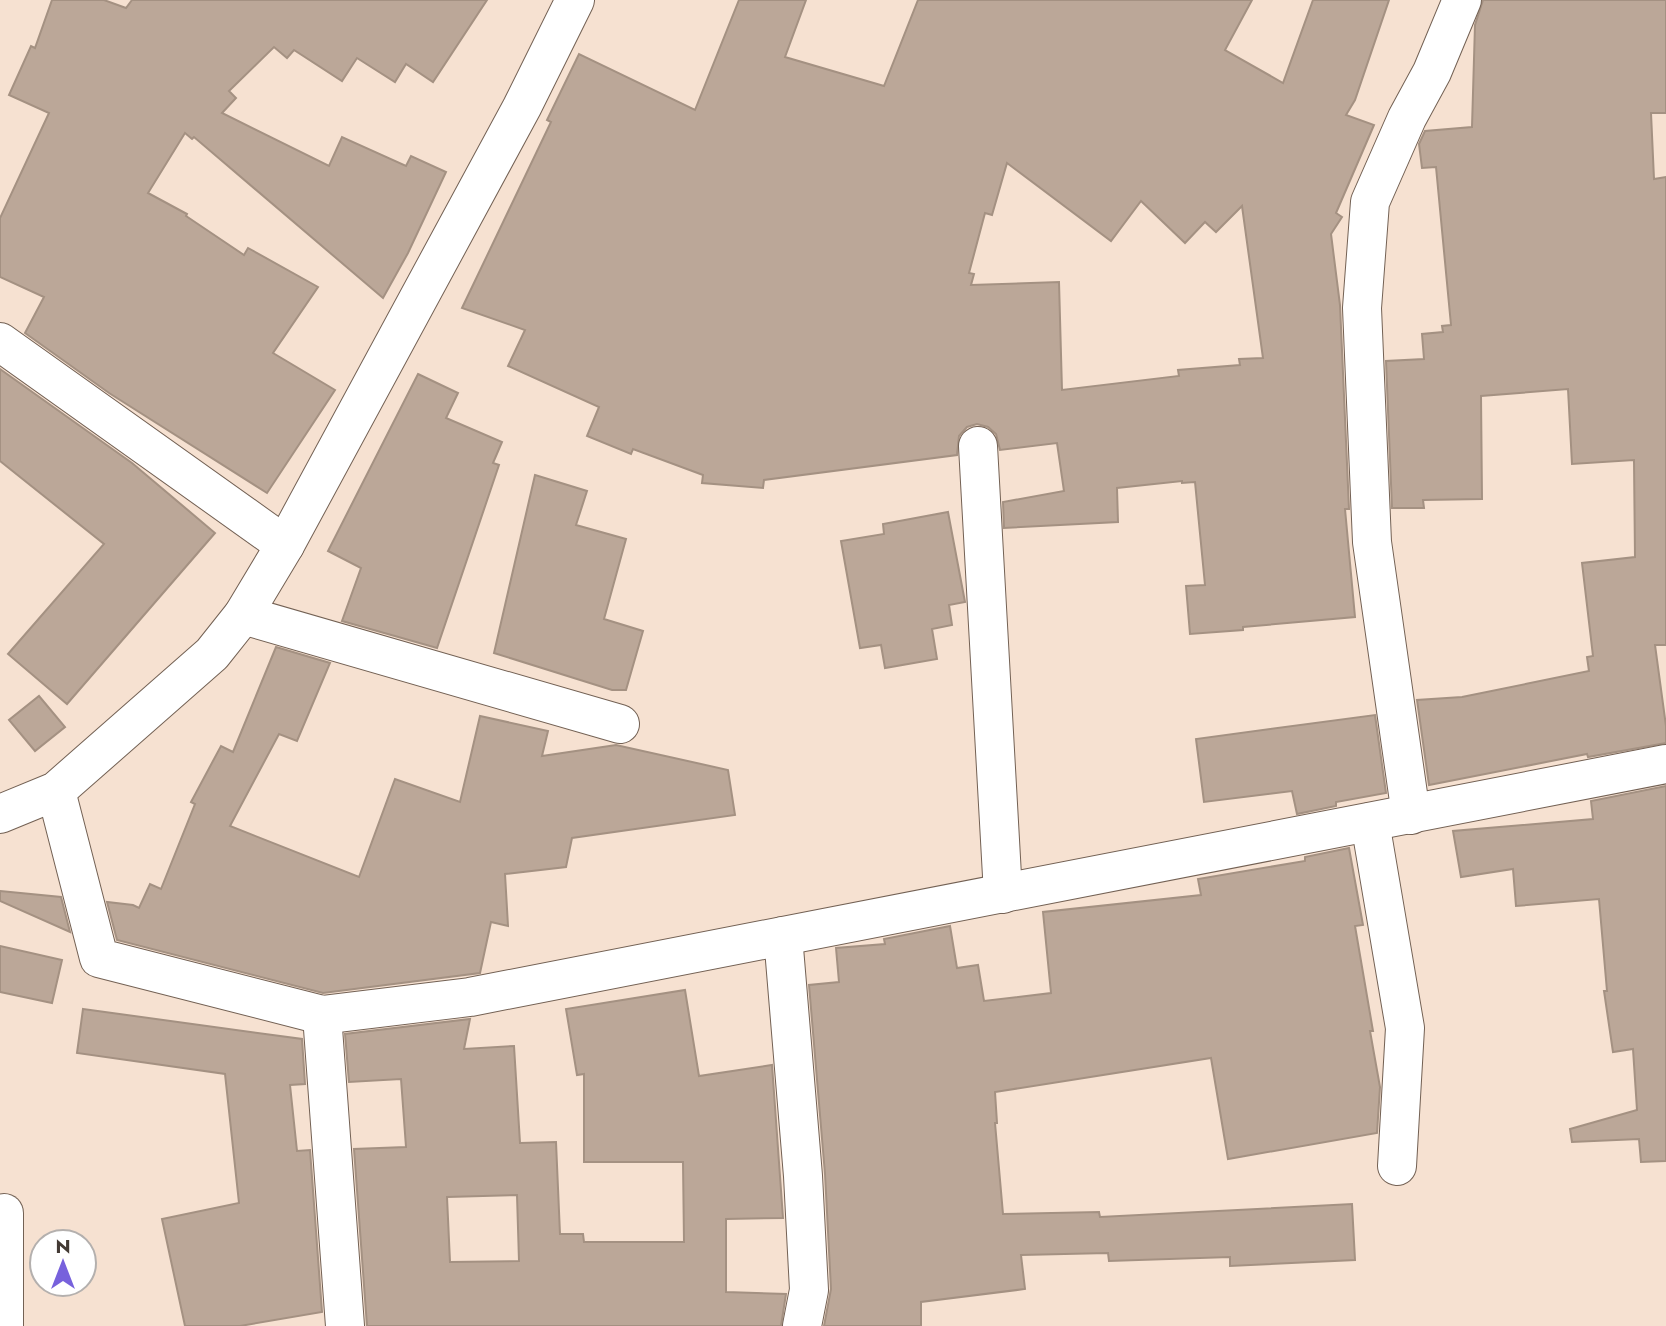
<svg xmlns="http://www.w3.org/2000/svg" width="1666" height="1326" font-family="Jost,sans-serif">
<rect width="100%" height="100%" fill="#f6e1d1"/>
<g fill="#bba798" stroke="#a49182" stroke-width="2" fill-rule="evenodd">
<path d="M52,0h52l22,8 6,-8h355l-54,82 -27,-18 -11,18 -38,-24 -15,23 -48,-31 -7,8 -13,-11 -45,44 7,7 -14,15 107,53 13,-29 64,29 5,-10 35,16 -38,81 -25,45 -189,-161 -2,2 -7,-6 -37,60 39,21 -1,2 58,39 4,-7 70,39 -45,66 62,37 -68,103 -158,-100 -84,-60 19,-36 -44,-20v-59l49,-105 -40,-18 22,-49 4,2z"/>
<path d="M739,0h67l-21,57 99,29 34,-86h334l-27,50 58,33 30,-83h76l-34,100 -9,15 28,10 -38,88 6,4 -11,17 9,71 9,204h-4l10,108 -112,10v3l-53,4 -4,-48 19,-1 -10,-103 -13,1v-2l-65,7 1,34 -114,6 -1,-26 61,-11 -7,-48 -57,7 -4,-16 -8,-7 -11,-3 -10,3 -8,9 -2,19 -193,25 -1,8 -61,-5 1,-8 -70,-26 -2,5 -44,-18 12,-29 -91,-41 17,-36 -63,-22 89,-186 -4,-2 32,-66 116,56zM1007,163l104,78 30,-40 44,42 20,-21 11,10 26,-26 21,152 -24,1 1,6 -62,5 1,6 -117,14 -3,-108 -88,3 3,-11 -5,-1 16,-60 7,2z"/>
<path d="M1483,0h183v113h-15l3,66 12,-2v468h-11l11,81v17l-78,14 -1,-3 -158,31 -12,-85 45,-3 127,-26 -2,-14 6,-1 -11,-93 53,-6 -1,-97 -62,4 -4,-75 -87,7 1,103 -59,1 1,8h-32l-6,-147 38,-2 -2,-25 21,-2 -1,-6 9,-1 -15,-158 -14,1 -3,-24 6,-13 47,-4 3,-102z"/>
<path d="M0,369l132,94 83,70 -148,171 -59,-50 96,-110 -104,-83z"/>
<path d="M418,374l40,19 -12,25 56,24 -9,21 6,2 -62,183 -95,-27 19,-53 -33,-17z"/>
<path d="M535,475l52,16 -11,34 50,14 -22,80 39,12 -17,59h-14l-118,-37z"/>
<path d="M948,512l17,90 -16,3 3,20 -20,4 5,30 -52,9 -4,-23 -21,3 -19,-107 43,-7 -1,-10z"/>
<path d="M276,647l54,16 -33,78 -18,-7 -49,92 129,51 36,-98 65,23 20,-86 68,15 -6,25 74,-11 112,25 7,45 -163,23 -6,29 -61,7 3,52 -17,-4 -11,51 -157,20 -206,-53 -10,-38 26,3 6,3 11,-24 11,5 34,-85 -4,-2 30,-56 12,6z"/>
<path d="M39,696l26,31 -30,24 -26,-31z"/>
<path d="M1375,715l11,78 -50,9v4l-39,8 -5,-23 -88,11 -8,-63z"/>
<path d="M1666,786v375l-25,1 -2,-23 -67,3 -2,-13 67,-19 -4,-61 -20,3 -9,-61h3l-8,-92 -83,7 -3,-37 -52,8 -8,-46 140,-12 -2,-18z"/>
<path d="M1349,848l14,77 -8,1 18,105h-3l10,56 -3,46 -149,26 -17,-101 -216,34 2,31h-2l8,91 96,-2 1,5 252,-13 3,56 -125,6v-9l-121,4 -1,-8 -87,2 4,34 -104,13v24h-97l7,-37 -6,-115 -16,-189 30,-3 -3,-34 49,-4 -1,-5 66,-13 7,42 21,-3 6,36 67,-8 -8,-81 158,-17 -3,-16 107,-18v-4z"/>
<path d="M0,891l61,6 9,35 -70,-31z"/>
<path d="M0,946l62,14 -10,43 -52,-11z"/>
<path d="M685,990l14,86 73,-11 11,153 -57,1v73l60,2 -5,32h-414l-13,-177 52,-2 -5,-68 -52,3 -4,-48 125,-15 -6,30 50,-3 6,97 36,-1 4,92h23l1,8h100l-1,-80h-99v-88l-7,1 -11,-66zM517,1195l2,66 -69,1 -3,-65z"/>
<path d="M83,1009l219,30 3,45 -15,1 7,66 13,-1 12,162 -82,14h-55l-23,-107 77,-16 -14,-129 -148,-21z"/>
</g>
<g fill="none" stroke-linecap="round" stroke-linejoin="round">
<defs>
<g id="minor">
<path d="M0,342l285,203"/>
<path d="M978,446l25,448"/>
<path d="M243,615l377,109"/>
<path d="M56,791l43,167 223,57 148,-18 1196,-233"/>
<path d="M0,814l56,-23 156,-137 31,-39 42,-70 237,-438 53,-107"/>
<path d="M1411,815l-39,-273 -10,-234 8,-106 37,-84 25,-46 30,-72"/>
<path d="M1370,822l35,206 -8,138"/>
<path d="M783,936l20,240 6,114 -7,36"/>
<path d="M322,1015l23,311"/>
<path d="M4,1326v-113"/>
</g>
</defs>
<use href="#minor" stroke="#736154" stroke-width="40"/>
<use href="#minor" stroke="#fff" stroke-width="38"/>
</g>
<g transform="translate(63 1263)"><circle r="33" fill="#ffffff" stroke="#b4b0ae" stroke-width="2"/>
<path d="M0-5L12 26L0 18L-12 26Z" fill="#7761dc"/>
<text y="-10" font-size="19" font-weight="bold" text-anchor="middle" fill="#433a34">N</text>
</g>
</svg>
